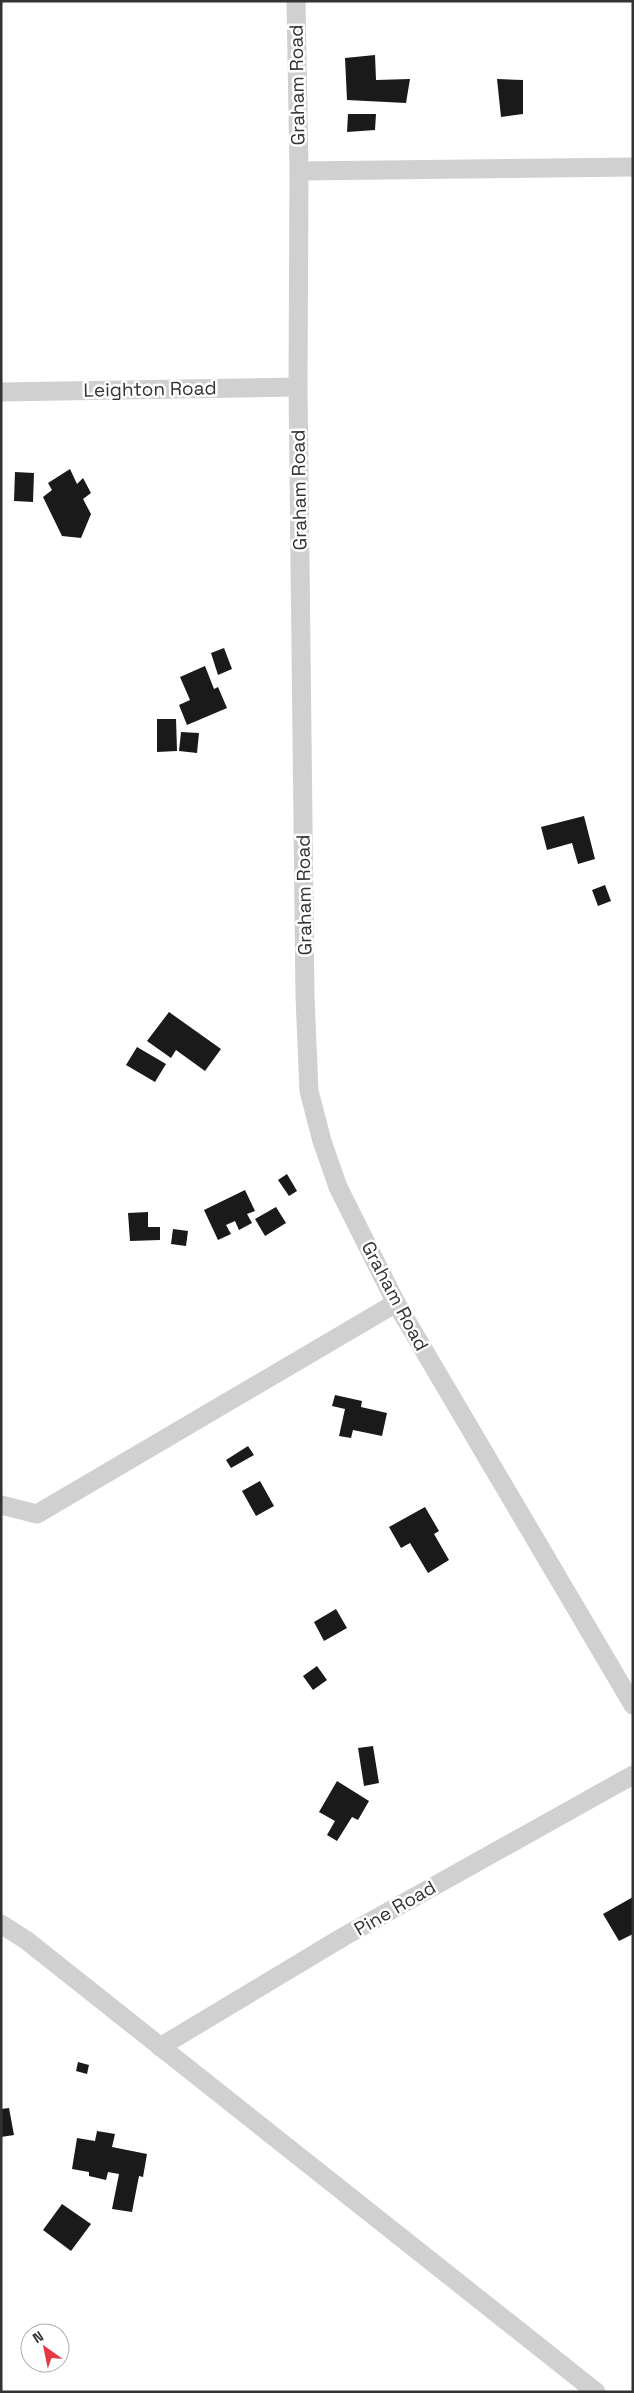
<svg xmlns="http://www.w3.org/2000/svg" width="634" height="2393" font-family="'Space Grotesk',sans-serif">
<rect width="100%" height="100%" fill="#fff"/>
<g fill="#1a1a1a">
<path d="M375,55l1,25 34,-1 -4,24 -59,-3 -2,-42z"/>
<path d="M497,79l26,1v34l-22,3z"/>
<path d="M348,114h28l-1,16 -28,2z"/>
<path d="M70,469l7,15 6,-6 8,15 -8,6 8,15 -10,24 -19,-2 -19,-39 9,-7 -4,-7z"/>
<path d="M15,472l19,1 -1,29 -19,-1z"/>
<path d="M224,648l8,21 -14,6 -7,-22z"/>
<path d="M205,666l9,23 4,-2 9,21 -40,17 -8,-20 11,-5 -10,-23z"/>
<path d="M157,719h19l1,32 -20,1z"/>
<path d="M181,732l18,1 -2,20 -18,-2z"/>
<path d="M584,816l11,43 -17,5 -6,-21 -25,7 -6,-23z"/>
<path d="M605,885l6,16 -13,5 -6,-16z"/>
<path d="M169,1012l52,37 -16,22 -29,-21 -5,8 -24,-17z"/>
<path d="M137,1047l29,17 -11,18 -29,-17z"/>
<path d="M287,1174l10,17 -8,5 -11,-16z"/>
<path d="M245,1190l10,21 -8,3 5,9 -13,7 -4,-9 -9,4 5,9 -13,6 -14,-30z"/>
<path d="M276,1207l10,16 -21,13 -10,-17z"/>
<path d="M148,1212v15h12v13l-30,1 -2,-28z"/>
<path d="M173,1229l15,2 -2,15 -15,-2z"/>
<path d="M335,1395l27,6 -1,6 26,6 -5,23 -29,-6 -2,8 -12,-2 6,-27 -13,-3z"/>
<path d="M248,1446l6,9 -23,13 -5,-8z"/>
<path d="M260,1481l14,25 -18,10 -14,-25z"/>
<path d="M425,1507l14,24 -5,3 15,26 -21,13 -18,-30 -9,5 -12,-21z"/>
<path d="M336,1609l11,19 -23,13 -10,-19z"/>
<path d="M317,1666l10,14 -14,10 -10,-14z"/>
<path d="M373,1746l6,37 -15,3 -6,-38z"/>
<path d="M337,1781l32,20 -11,19 -6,-3 -15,24 -10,-6 8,-14 -16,-9z"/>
<path d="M633,1897v37l-14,7 -16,-27z"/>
<path d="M78,2062l11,3 -2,9 -11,-3z"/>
<path d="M9,2108l5,27 -13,2v-28z"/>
<path d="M97,2131l18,3 -3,13 35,7 -4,23 -4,-1 -7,36 -20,-3 7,-35 -11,-2 -2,8 -17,-4v-4l-17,-3 5,-31 18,3z"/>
<path d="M62,2204l29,20 -20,27 -28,-21z"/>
</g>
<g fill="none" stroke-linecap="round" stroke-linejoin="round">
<g stroke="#d0d0d0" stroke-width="19">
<path d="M296,1l3,170 -1,216 7,610 4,94 13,50 16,46 58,116 237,402"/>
<path d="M299,171l334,-4"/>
<path d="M1,392l297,-5"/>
<path d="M1,1505l36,9 359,-211"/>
<path d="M1,1924l25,16 570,452"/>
<path d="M160,2047l183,-110 290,-162"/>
</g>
</g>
<g text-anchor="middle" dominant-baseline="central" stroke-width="5" stroke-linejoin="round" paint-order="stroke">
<g font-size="19" fill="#333" stroke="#fff">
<text transform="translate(297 85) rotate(-91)">Graham Road</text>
<text transform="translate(150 389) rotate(-1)">Leighton Road</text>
<text transform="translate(299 490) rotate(-91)">Graham Road</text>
<text transform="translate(304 895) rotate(-91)">Graham Road</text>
<text transform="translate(395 1296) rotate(62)">Graham Road</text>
<text transform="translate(395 1908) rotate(-30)">Pine Road</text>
</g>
</g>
<rect width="634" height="2393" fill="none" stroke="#333333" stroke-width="5"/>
<g transform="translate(45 2348) rotate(327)"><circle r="24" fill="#ffffff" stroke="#adadad"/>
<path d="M0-4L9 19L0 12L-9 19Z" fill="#e63946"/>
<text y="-8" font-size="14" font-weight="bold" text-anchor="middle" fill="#333333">N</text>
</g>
</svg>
